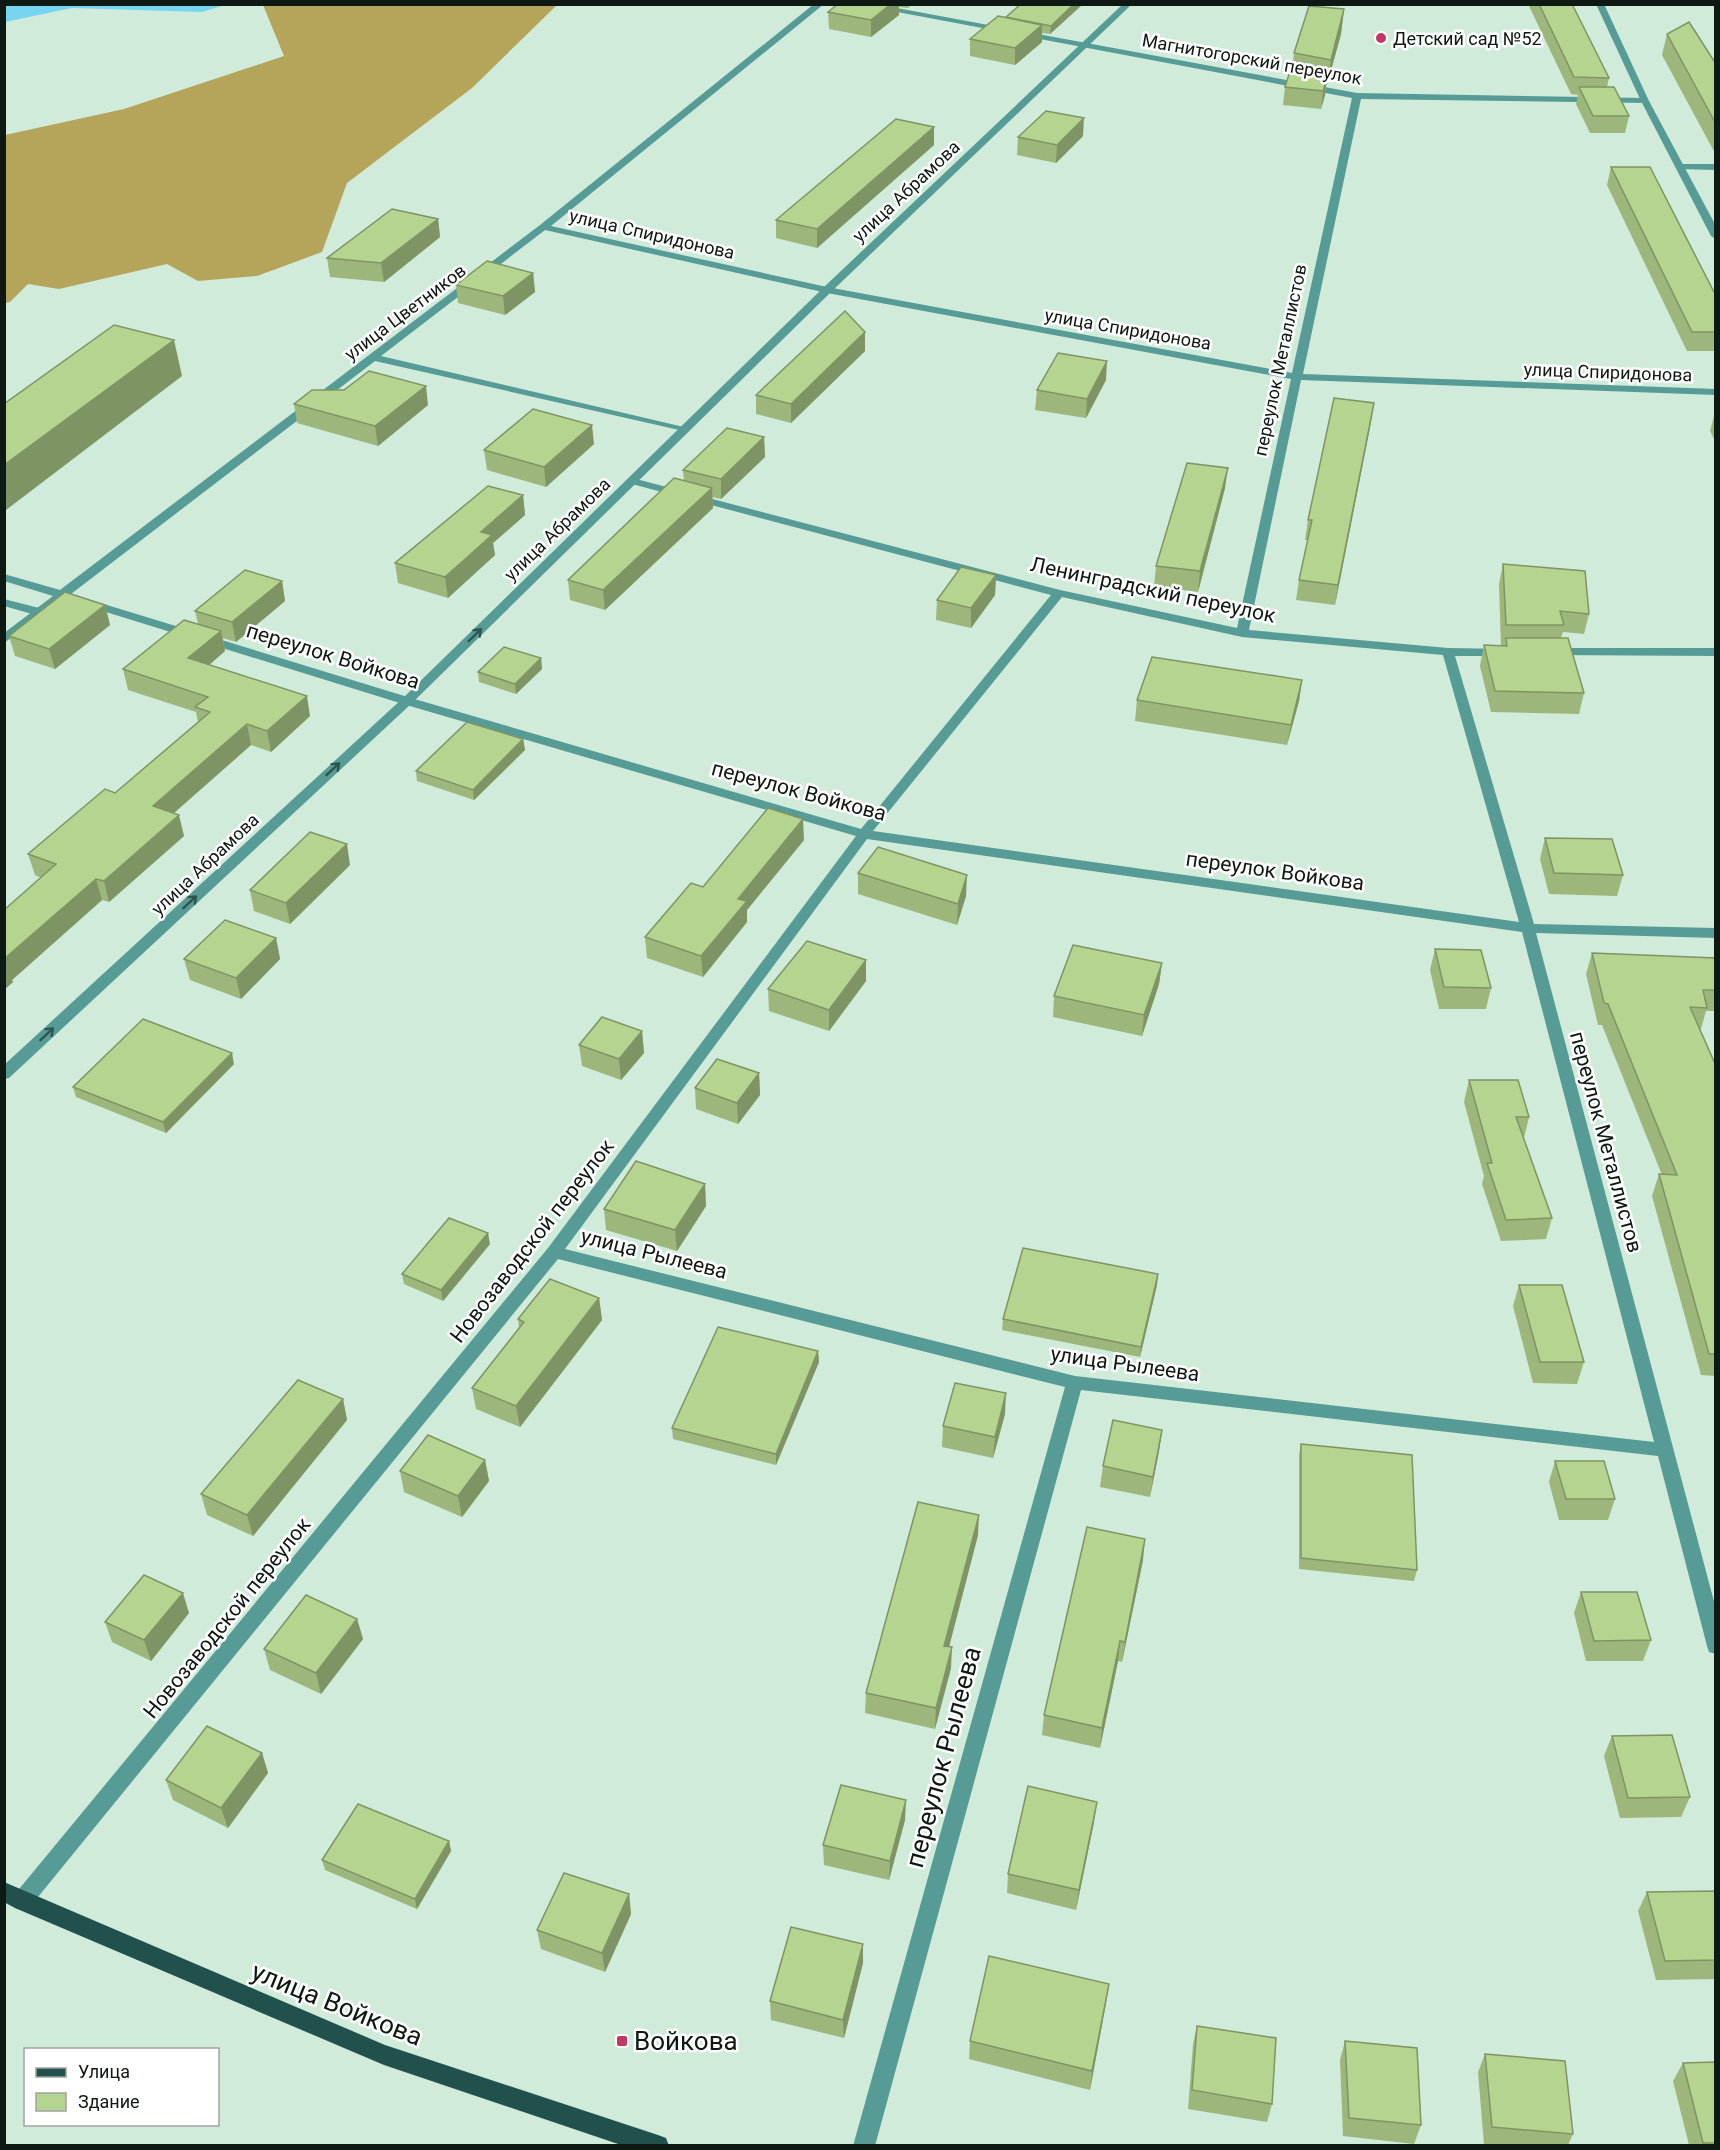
<svg xmlns="http://www.w3.org/2000/svg" width="1720" height="2150" font-family="Roboto,sans-serif">
<rect width="100%" height="100%" fill="#d0ebda"/>
<path fill="#b5a55a" d="M263,5h294l-85,83 -125,95 -25,69 -65,24 -59,5 -31,-17 -108,25 -31,-5 -18,18 -5,1v-168l119,-26 160,-53z"/>
<path fill="#76d5f0" d="M5,4h220v1l-23,7 -130,-4 -67,14z"/>
<g fill="none" stroke-linecap="round" stroke-linejoin="round">
<g fill="#569b95" fill-rule="evenodd">
<path d="M1681,164h35v6l-38,-1 -2,-2z"/>
<path d="M4,599l39,10 2,3 -6,4 -35,-10z"/>
</g>
<g fill="#569b95" fill-rule="evenodd">
<path d="M814,4h10l-273,222 276,61 465,86 60,-275 -497,-94h20l482,89 288,5 3,1v4l-287,-4 -58,275 413,15v6l-415,-15 -52,250 199,18 59,1 2,3 -6,4h-48l79,268 182,4v10l-180,-5 180,676v45l-7,-2 -2,-6 -49,-190 -577,-66 -206,756h-22l212,-759 -507,-128 -529,649 -7,2 -7,-2 -3,-7 3,-7 533,-646 308,-412 -453,-132 -339,-105 -60,44v-10l49,-37 -49,-15v-7l56,16 480,-365zM545,230l282,63 464,86 -54,249 -177,-38 -424,-111h-8v4l423,112 -190,234 -450,-131 -340,-104 304,-233 313,71v-4l-307,-72zM1062,597l180,40 201,18 76,267 -646,-91zM867,839l655,93 132,510 -579,-66 -510,-127z"/>
<path d="M1554,648h162v8l-166,-1 -2,-3z"/>
</g>
<g fill="#569b95" fill-rule="evenodd">
<path d="M1123,4h9l-301,288 -420,412 -402,374 -5,1v-14l399,-367 420,-410z"/>
<path d="M1596,4h8l45,97 67,125v13l-5,-3 -70,-135z"/>
</g>
<path fill="#20514d" fill-rule="evenodd" d="M4,1882l381,163 273,90 8,3 3,8h-45l-240,-81 -369,-157 -11,-6z"/>
</g>
<g fill="#9cb67b">
<path d="M838,4h74l-4,4 -9,-1v8l-28,22 -42,-8 -1,-17z"/>
<path d="M1021,4h62l-33,30 -8,-1v9l-27,23 -45,-9v-17l36,-21z"/>
<path d="M1528,4h44l37,74 -2,9 22,29 -4,17h-35l-14,-29 2,-9 -7,-1z"/>
<path d="M1640,4h61v2l-61,-1z"/>
<path d="M1344,9l-3,25 -14,51h-1l-1,10 -4,14 -38,-4 2,-18 7,-16 2,-18z"/>
<path d="M1667,34l49,30v91l-54,-100z"/>
<path d="M934,127v18l-117,103 -41,-10v-18z"/>
<path d="M1083,136l-27,27 -39,-8 1,-18z"/>
<path d="M1611,167l105,129v55h-29l-80,-166z"/>
<path d="M438,219l2,18 -56,45 -54,-5 -3,-19z"/>
<path d="M533,273l2,19 -30,23 -47,-12 -2,-18z"/>
<path d="M865,332v19l-74,72 -35,-9v-19z"/>
<path d="M1106,380l-20,38 -51,-8 2,-20z"/>
<path d="M294,404l134,1 -50,41 -81,-23z"/>
<path d="M1715,412h1v31l-6,-12z"/>
<path d="M1371,422l-36,183 -39,-5 3,-20 9,-40h-3l3,-20z"/>
<path d="M764,437l1,20 -44,42 -9,-2 1,11 -108,102 -35,-10 -2,-20 116,-99 -1,-11z"/>
<path d="M594,444l-48,43 -59,-17 -3,-20z"/>
<path d="M1225,488l-27,104 -44,-6 2,-20z"/>
<path d="M523,495l2,20 -32,28 2,12 -47,43 -50,-15 -3,-20z"/>
<path d="M1503,564l86,50 -5,20 -21,-2 -2,6 23,55 -5,21 -88,-2 -11,-46 4,-21 17,1 -2,-62z"/>
<path d="M996,575l-1,20 -24,33 -35,-8 1,-20z"/>
<path d="M282,581l3,20 -49,41 -13,-4 2,13 -16,14 101,51 -39,36 -20,-7 -77,68 10,23 -75,66 -7,-2 -90,80 1,2 -9,8v-80l37,-32 -6,-3 -7,-21 87,-61 83,-71 -2,-10 -68,-22 -5,-21 75,-45 -3,-13z"/>
<path d="M105,605l5,20 -55,44 -40,-13 -6,-20z"/>
<path d="M541,658l1,11 -26,25 -37,-12 -1,-10z"/>
<path d="M1302,680l-3,21 -12,44 -152,-24 2,-21z"/>
<path d="M523,739l2,11 -51,50 -57,-19 -1,-10z"/>
<path d="M1545,838l78,37 -6,21 -68,-2 -9,-35z"/>
<path d="M804,840l-57,70v12l-44,55 -56,-19 -2,-21 58,-50z"/>
<path d="M350,865l-60,59 -36,-13 -4,-21z"/>
<path d="M858,873l108,23 -9,29 -99,-31z"/>
<path d="M276,938l4,21 -39,40 -51,-19 -6,-21z"/>
<path d="M1435,949l56,39 -5,21h-47l-9,-39z"/>
<path d="M1592,953l124,5v53h-10l-5,18h-2l17,37v310l-15,-1 -49,-179 7,-22 3,1 -60,-150h-4l-12,-51z"/>
<path d="M1162,963l-3,21 -17,52 -89,-19 1,-21z"/>
<path d="M866,981l-37,50 -60,-20 -1,-22z"/>
<path d="M642,1031l2,22 -23,27 -39,-14 -3,-21z"/>
<path d="M234,1064l-68,69 -90,-36 -3,-10z"/>
<path d="M759,1073l1,22 -22,29 -42,-15 -1,-21z"/>
<path d="M1469,1080l60,37 -5,21 28,80 -6,21 -45,2 -19,-57 2,-8 -20,-74z"/>
<path d="M705,1184l1,22 -29,45 -71,-21 -2,-21z"/>
<path d="M490,1244l-47,57 -39,-17 -2,-10z"/>
<path d="M1157,1285l-17,72 -138,-27 1,-11z"/>
<path d="M1519,1285l65,77 -7,22 -44,-1 -20,-77z"/>
<path d="M599,1298l3,22 -82,107 -44,-18 -4,-21 47,-60 -1,-9z"/>
<path d="M818,1351l1,11 -43,103 -103,-26 -1,-11z"/>
<path d="M343,1399l4,21 -94,116 -46,-21 -6,-21z"/>
<path d="M1005,1414l-12,44 -51,-11 1,-21z"/>
<path d="M1162,1430l-3,21 -9,46 -50,-10 3,-21z"/>
<path d="M1301,1444l116,126 -3,11 -115,-12v-114z"/>
<path d="M485,1460l4,21 -27,36 -58,-25 -4,-21z"/>
<path d="M1555,1461l60,38 -7,21h-49l-10,-38z"/>
<path d="M978,1535l-29,112 2,21 -16,61 -70,-16 1,-20z"/>
<path d="M1143,1560l-21,102 -4,-1 -18,87 -58,-13 2,-20z"/>
<path d="M1581,1592l70,48 -8,21h-57l-12,-48z"/>
<path d="M189,1613l-38,48 -39,-19 -7,-20z"/>
<path d="M357,1619l6,20 -42,55 -51,-24 -6,-21z"/>
<path d="M1612,1736l78,61 -9,20 -61,1 -16,-62z"/>
<path d="M262,1753l6,20 -40,55 -55,-28 -7,-20z"/>
<path d="M905,1820l-16,60 -65,-15 -1,-20z"/>
<path d="M1094,1822l-18,88 -69,-17 1,-19z"/>
<path d="M449,1841l2,10 -34,58 -92,-39 -3,-10z"/>
<path d="M1716,1891v88l-60,1 -18,-69 9,-19z"/>
<path d="M629,1894l2,20 -26,58 -64,-23 -4,-19z"/>
<path d="M863,1963l-19,75 -73,-18 -1,-19z"/>
<path d="M1106,2003l-16,87 -121,-31 1,-18z"/>
<path d="M1197,2026l75,78 -5,18 -79,-13 5,-65z"/>
<path d="M1345,2041l76,84 -7,19 -71,-8 -3,-76z"/>
<path d="M1485,2054l88,80 -5,11h-84l-6,-73z"/>
<path d="M1716,2062v83h-27l-16,-64 10,-18z"/>
</g>
<g fill="#7f9464">
<path d="M891,4h8v11l-28,22v-17z"/>
<path d="M1074,4h9l-33,30 1,-8z"/>
<path d="M1344,9l-3,25 -14,51 4,-25z"/>
<path d="M1042,25v17l-27,23v-17z"/>
<path d="M1327,78l-2,17 -4,14 2,-18z"/>
<path d="M1084,118l-1,18 -27,27 1,-18z"/>
<path d="M934,127v18l-117,103v-19z"/>
<path d="M438,219l2,18 -56,45 -3,-19z"/>
<path d="M533,273l2,19 -30,23 -2,-19z"/>
<path d="M865,332v19l-74,72v-19z"/>
<path d="M174,340l8,36 -176,134 -2,-5v-40z"/>
<path d="M1107,361l-1,19 -20,38 1,-19z"/>
<path d="M426,386l2,19 -50,41 -3,-20z"/>
<path d="M1374,403l-3,19 -36,183 3,-20z"/>
<path d="M592,425l2,19 -48,43 -2,-20z"/>
<path d="M764,437l1,20 -44,42v-20z"/>
<path d="M1228,468l-3,20 -27,104 2,-21z"/>
<path d="M712,488l1,20 -108,102 -2,-20z"/>
<path d="M523,495l2,20 -32,28 2,12 -47,43 -3,-21 36,-45z"/>
<path d="M996,575l-1,20 -24,33v-20z"/>
<path d="M282,581l3,20 -49,41 -4,-20z"/>
<path d="M105,605l5,20 -55,44 -6,-20z"/>
<path d="M221,631l4,20 -32,28 -5,-21z"/>
<path d="M541,658l1,11 -26,25 -1,-10z"/>
<path d="M1302,680l-3,21 -12,44 4,-20z"/>
<path d="M307,696l3,20 -39,36 -4,-21z"/>
<path d="M247,724l4,21 -93,82 -5,-21z"/>
<path d="M523,739l2,11 -51,50 -1,-10z"/>
<path d="M179,815l5,21 -75,66 -5,-21z"/>
<path d="M803,819l1,21 -57,70v12l-44,55 -2,-21 37,-57z"/>
<path d="M347,844l3,21 -60,59 -4,-21z"/>
<path d="M967,875l-1,21 -9,29 1,-21z"/>
<path d="M96,879l6,21 -90,80 1,2 -9,8v-31z"/>
<path d="M276,938l4,21 -39,40 -5,-21z"/>
<path d="M866,960v21l-37,50v-21z"/>
<path d="M1162,963l-3,21 -17,52 2,-21z"/>
<path d="M642,1031l2,22 -23,27 -2,-21z"/>
<path d="M232,1053l2,11 -68,69 -3,-11z"/>
<path d="M759,1073l1,22 -22,29 -1,-21z"/>
<path d="M705,1184l1,22 -29,45 -2,-21z"/>
<path d="M488,1233l2,11 -47,57 -2,-11z"/>
<path d="M1158,1274l-1,11 -17,72 1,-10z"/>
<path d="M599,1298l3,22 -82,107 -4,-21z"/>
<path d="M818,1351l1,11 -43,103v-11z"/>
<path d="M1006,1393l-1,21 -12,44 2,-21z"/>
<path d="M343,1399l4,21 -94,116 -6,-21z"/>
<path d="M1162,1430l-3,21 -9,46 3,-20z"/>
<path d="M485,1460l4,21 -27,36 -4,-21z"/>
<path d="M979,1515l-1,20 -34,131v-20z"/>
<path d="M1145,1539l-2,21 -21,102 3,-20z"/>
<path d="M183,1593l6,20 -38,48 -7,-21z"/>
<path d="M357,1619l6,20 -42,55 -5,-21z"/>
<path d="M1120,1641l-2,20 -18,87 2,-20z"/>
<path d="M952,1647l-1,21 -16,61 1,-21z"/>
<path d="M262,1753l6,20 -40,55 -7,-20z"/>
<path d="M906,1800l-1,20 -16,60 1,-19z"/>
<path d="M1097,1802l-3,20 -18,88 3,-20z"/>
<path d="M449,1841l2,10 -34,58 -2,-10z"/>
<path d="M629,1894l2,20 -26,58 -3,-19z"/>
<path d="M863,1944v19l-19,75 -1,-18z"/>
<path d="M1109,1984l-3,19 -16,87 2,-19z"/>
</g>
<g fill="#b5d48f" stroke="#7f9464" stroke-width="1.5">
<path d="M838,4h53l-20,16 -43,-8z"/>
<path d="M1021,4h53l-23,22 -45,-9z"/>
<path d="M1539,4h33l37,74 -35,-1z"/>
<path d="M1309,6l35,3 -13,51 -37,-7z"/>
<path d="M998,16l44,9 -27,23 -45,-9z"/>
<path d="M1689,22l27,42v60l-49,-90z"/>
<path d="M1290,71l37,7 -4,13 -38,-4z"/>
<path d="M1579,87h35l15,29h-36z"/>
<path d="M1046,111l38,7 -27,27 -39,-8z"/>
<path d="M896,119l38,8 -117,102 -41,-9z"/>
<path d="M1611,167h39l66,129v36h-24z"/>
<path d="M392,209l46,10 -57,44 -54,-5z"/>
<path d="M487,261l46,12 -30,23 -47,-11z"/>
<path d="M845,311l20,21 -74,72 -35,-9z"/>
<path d="M114,325l60,15 -170,125v-61z"/>
<path d="M1058,353l49,8 -20,38 -50,-9z"/>
<path d="M369,371l57,15 -51,40 -81,-22 18,-14h32z"/>
<path d="M1334,398l40,5 -36,182 -39,-5 13,-60h-4z"/>
<path d="M533,409l59,16 -48,42 -60,-17z"/>
<path d="M727,428l37,9 -43,42 -38,-9z"/>
<path d="M1187,463l41,5 -28,103 -44,-5z"/>
<path d="M674,478l38,10 -109,102 -35,-10z"/>
<path d="M488,486l35,9 -42,37 11,3 -47,42 -50,-14z"/>
<path d="M1503,564l82,7 4,43 -29,-3 4,14h-58z"/>
<path d="M961,567l35,8 -25,33 -34,-8z"/>
<path d="M245,570l37,11 -50,41 -37,-11z"/>
<path d="M65,592l40,13 -56,44 -40,-13z"/>
<path d="M184,620l37,11 -33,27 119,38 -40,35 -20,-7 -94,82 26,9 -75,66 -8,-2 -92,80v-49l52,-46 -28,-10 77,-65 10,4 95,-81 -15,-5 13,-10 -85,-28z"/>
<path d="M1506,638h62l16,55 -89,-2 -11,-46 23,1z"/>
<path d="M504,647l37,11 -26,26 -37,-12z"/>
<path d="M1152,657l150,23 -11,45 -154,-25z"/>
<path d="M467,722l56,17 -50,51 -57,-19z"/>
<path d="M768,808l35,11 -65,80 9,2 -46,55 -56,-19 46,-54 12,4z"/>
<path d="M310,832l37,12 -61,59 -36,-13z"/>
<path d="M1545,838l67,1 11,36 -69,-2z"/>
<path d="M878,847l89,28 -9,29 -100,-31z"/>
<path d="M225,920l51,18 -40,40 -52,-19z"/>
<path d="M807,941l59,19 -37,50 -61,-21z"/>
<path d="M1073,945l89,18 -18,52 -90,-19z"/>
<path d="M1435,949l46,1 10,38 -47,-1z"/>
<path d="M1592,953l124,5v32h-13l4,18 -17,-1 26,59v288h-7l-50,-180 18,1 -69,-171 -4,-1z"/>
<path d="M602,1017l40,14 -23,28 -40,-14z"/>
<path d="M143,1019l89,34 -69,69 -90,-35z"/>
<path d="M717,1059l42,14 -22,30 -42,-15z"/>
<path d="M1469,1080h49l11,37h-13l36,101 -46,2 -19,-57h5z"/>
<path d="M636,1161l69,23 -30,46 -71,-21z"/>
<path d="M449,1218l39,15 -47,57 -39,-16z"/>
<path d="M1023,1248l135,26 -17,73 -138,-28z"/>
<path d="M550,1279l49,19 -83,108 -44,-18 52,-66 -6,-3z"/>
<path d="M1519,1285h43l22,77h-44z"/>
<path d="M718,1327l100,24 -42,103 -104,-26z"/>
<path d="M298,1380l45,19 -96,116 -46,-21z"/>
<path d="M955,1383l51,10 -11,44 -52,-11z"/>
<path d="M1113,1420l49,10 -9,47 -50,-11z"/>
<path d="M428,1435l57,25 -27,36 -58,-25z"/>
<path d="M1301,1444l111,11 5,115 -116,-12z"/>
<path d="M1555,1461h49l11,38h-49z"/>
<path d="M918,1502l61,13 -35,131 8,1 -16,61 -70,-15z"/>
<path d="M1087,1527l58,12 -20,103 -5,-1 -18,87 -58,-13z"/>
<path d="M144,1575l39,18 -39,47 -39,-18z"/>
<path d="M1581,1592h56l14,48 -57,1z"/>
<path d="M306,1595l51,24 -41,54 -52,-24z"/>
<path d="M207,1726l55,27 -41,55 -55,-28z"/>
<path d="M1672,1735l18,62 -62,1 -16,-62z"/>
<path d="M841,1785l65,15 -16,61 -67,-16z"/>
<path d="M1028,1786l69,16 -18,88 -71,-16z"/>
<path d="M358,1804l91,37 -34,58 -93,-39z"/>
<path d="M564,1873l65,21 -27,59 -65,-23z"/>
<path d="M1716,1891v69l-51,1 -18,-69z"/>
<path d="M791,1927l72,17 -20,76 -73,-19z"/>
<path d="M989,1956l120,28 -17,87 -122,-30z"/>
<path d="M1197,2026l79,12 -4,66 -80,-14z"/>
<path d="M1345,2041l72,7 4,77 -72,-7z"/>
<path d="M1485,2054l80,7 8,73 -81,-7z"/>
<path d="M1716,2062v81h-13l-20,-80z"/>
</g>
<defs><path id="oneway-shaft" d="M-6 0H5M1.5-3L5.5 0L1.5 3" fill="none" stroke-width="1.6" stroke-linecap="round" stroke-linejoin="round" transform="scale(1.5)"/></defs>
<g stroke="#2f544e">
<use href="#oneway-shaft" transform="translate(475 635) rotate(-44)"/>
<use href="#oneway-shaft" transform="translate(333 769) rotate(-43)"/>
<use href="#oneway-shaft" transform="translate(190 902) rotate(-43)"/>
<use href="#oneway-shaft" transform="translate(47 1034) rotate(-43)"/>
</g>
<g fill="#c43663" stroke="#fff" stroke-width="2">
<circle cx="1381" cy="38" r="6"/>
<rect x="616" y="2035" width="12" height="12" rx="3"/>
</g>
<g text-anchor="middle" dominant-baseline="central" stroke-width="5" stroke-linejoin="round" paint-order="stroke">
<g font-size="18" fill="#0f1913" stroke="#fff" text-anchor="start">
<text x="1393" y="38">Детский сад №52</text>
</g>
<g font-size="18" fill="#0f1913" stroke="#fff">
<text transform="translate(1252 59) rotate(10)">Магнитогорский переулок</text>
<text transform="translate(906 191) rotate(-43)">улица Абрамова</text>
<text transform="translate(652 234) rotate(13)">улица Спиридонова</text>
<text transform="translate(405 312) rotate(-37)">улица Цветников</text>
<text transform="translate(1128 329) rotate(10)">улица Спиридонова</text>
<text transform="translate(1280 360) rotate(-78)">переулок Металлистов</text>
<text transform="translate(1608 372) rotate(2)">улица Спиридонова</text>
<text transform="translate(557 529) rotate(-44)">улица Абрамова</text>
<text transform="translate(205 864) rotate(-43)">улица Абрамова</text>
</g>
<g font-size="21" fill="#0f1913" stroke="#fff">
<text transform="translate(1153 590) rotate(12)">Ленинградский переулок</text>
<text transform="translate(333 656) rotate(17)">переулок Войкова</text>
<text transform="translate(799 791) rotate(15)">переулок Войкова</text>
<text transform="translate(1275 871) rotate(8)">переулок Войкова</text>
<text transform="translate(1606 1142) rotate(75)">переулок Металлистов</text>
<text transform="translate(532 1241) rotate(-52)">Новозаводской переулок</text>
<text transform="translate(654 1254) rotate(14)">улица Рылеева</text>
<text transform="translate(1125 1364) rotate(8)">улица Рылеева</text>
<text transform="translate(227 1618) rotate(-51)">Новозаводской переулок</text>
</g>
<g font-size="26" fill="#0f1913" stroke="#fff">
<text transform="translate(943 1757) rotate(-75)">переулок Рылеева</text>
<text transform="translate(337 2004) rotate(22)">улица Войкова</text>
</g>
<g font-size="26" fill="#0f1913" stroke="#fff" text-anchor="start">
<text x="634" y="2041">Войкова</text>
</g>
</g>
<rect width="1720" height="2150" fill="none" stroke="#0f1913" stroke-width="12"/>
<rect x="24" y="2048" width="195" height="78" fill="#ffffff" stroke="#9fa3a1" stroke-width="1.5"/>
<rect x="36" y="2068" width="30" height="9" fill="#20514d" stroke="#9fa3a1" stroke-width="1.5"/>
<text x="78" y="2078" font-size="18" fill="#0f1913">Улица</text>
<rect x="36" y="2093" width="30" height="18" fill="#b5d48f" stroke="#9fa3a1" stroke-width="1.5"/>
<text x="78" y="2108" font-size="18" fill="#0f1913">Здание</text>
</svg>
